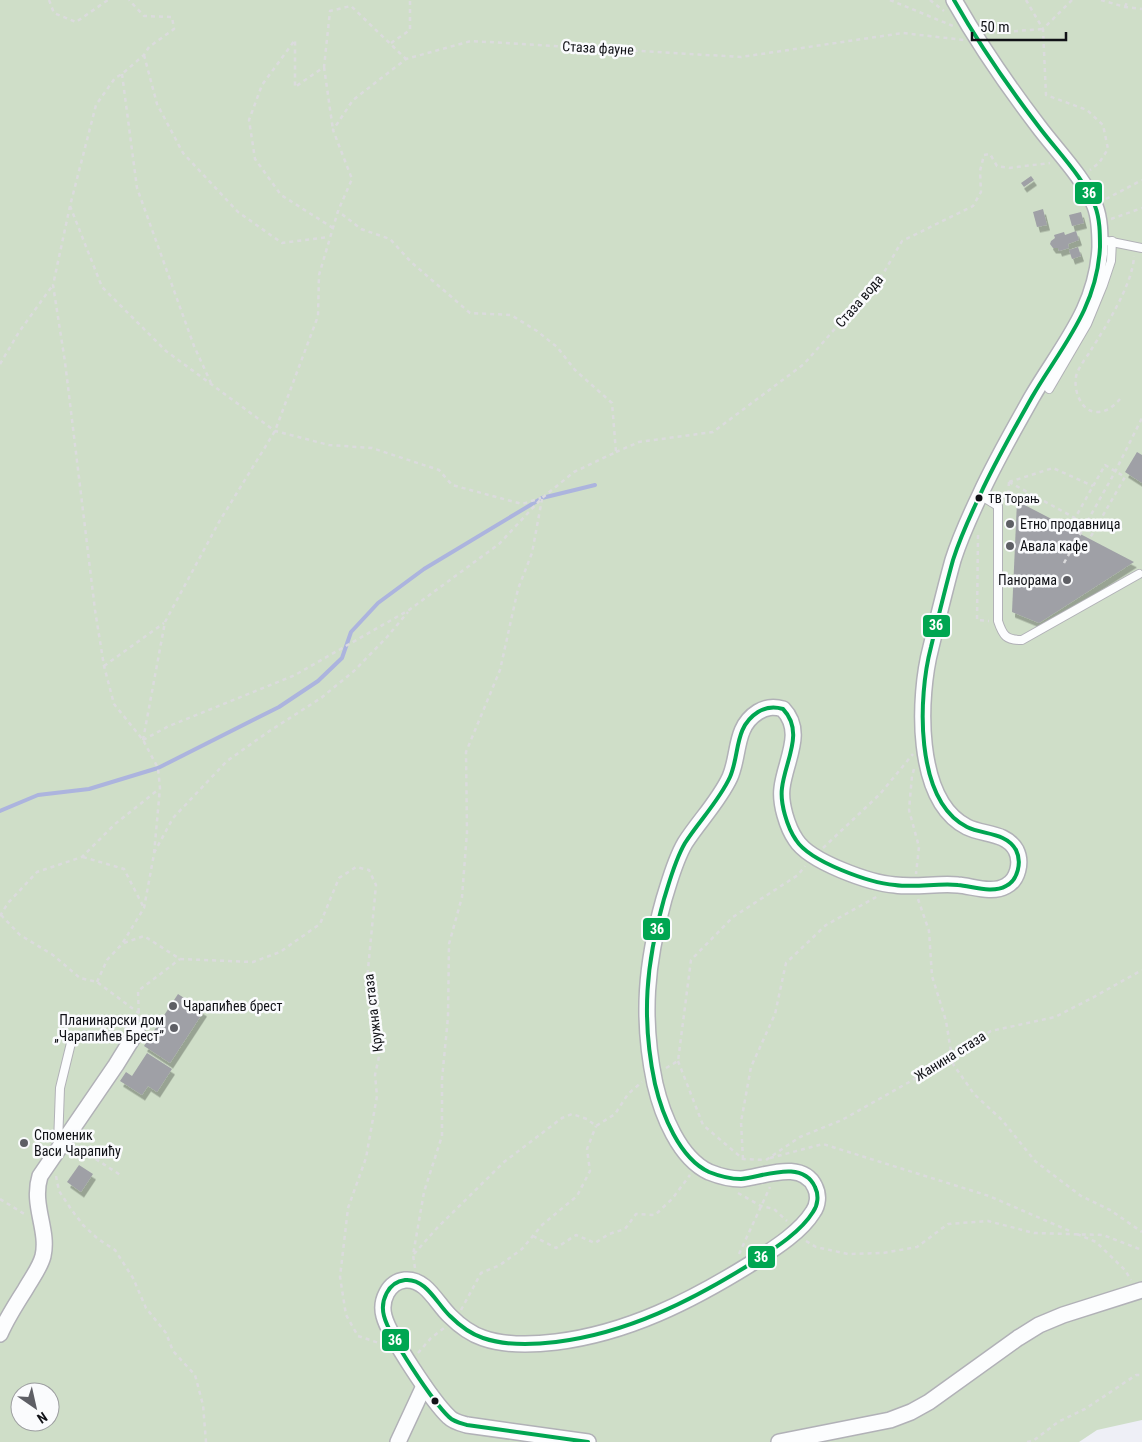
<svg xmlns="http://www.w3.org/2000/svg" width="1142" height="1442" font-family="'Roboto Condensed',sans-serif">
<defs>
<filter id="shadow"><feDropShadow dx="3" dy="5.5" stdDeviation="0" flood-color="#0004"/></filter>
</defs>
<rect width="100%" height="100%" fill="#eeeff6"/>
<path fill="#cfdec8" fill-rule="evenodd" d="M0,0h1142v1420l-45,10 -18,12h-1079zM20,1392h30v30h-30z"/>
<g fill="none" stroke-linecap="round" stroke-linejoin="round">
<path stroke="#acb4de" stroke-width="4" d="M0,811l38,-16 51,-6 69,-21 121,-61 39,-26 24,-23 9,-26 27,-29 46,-34 118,-71 53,-13"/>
</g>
<g fill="#9fa0a6" filter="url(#shadow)">
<path d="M1031,176l3,4 -10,7 -3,-4z"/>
<path d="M1043,209l4,16 -10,2 -4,-15z"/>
<path d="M1081,212l3,11 -12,3 -3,-11z"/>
<path d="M1076,231l3,9 -11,4 1,4 -10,3 -1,-3h-5l-3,-4 1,-3 4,-3 -1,-3 10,-3 1,3z"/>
<path d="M1078,247l3,9 -9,3 -3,-9z"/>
<path d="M1137,452l5,3v28l-17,-11z"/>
<path d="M1017,501l117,61 -95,61 -27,-11z"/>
<path d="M178,994l26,17 -34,52 -26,-17z"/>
<path d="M147,1053l25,16 -15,23 -9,-6 -6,9 -22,-14 6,-9 6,4z"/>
<path d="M79,1165l14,9 -12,18 -14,-10z"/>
</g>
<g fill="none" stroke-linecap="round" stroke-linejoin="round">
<defs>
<g id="service">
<path d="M1107,241l35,7"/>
<path d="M1049,389l38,-65 16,-39 8,-24 1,-20"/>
<path d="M980,495l18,11v115c5,15 8,19 24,19l117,-66"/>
<path d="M58,1144l2,-56 11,-45"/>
</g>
<g id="minor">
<path d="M0,1334c7,-16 16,-30 25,-44 6,-11 15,-22 18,-34 6,-26 -12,-51 -3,-80l76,-111 21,-34"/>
<path d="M398,1442l26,-56"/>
<path d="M588,1442l-121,-17c-7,-2 -13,-3 -18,-8 -16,-15 -60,-81 -65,-101 -4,-15 4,-34 21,-36 21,-2 32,24 45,36 9,9 21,18 33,22 23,8 49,7 73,4 72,-9 135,-41 196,-79 20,-13 48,-30 61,-51 5,-7 6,-17 2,-25 -13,-28 -52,-10 -74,-8 -10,0 -22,-3 -32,-7 -30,-14 -47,-58 -54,-88 -14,-66 -9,-121 9,-185 6,-19 11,-39 21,-56 14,-22 34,-42 45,-66 10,-23 4,-50 28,-65 8,-5 15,-6 25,-3 22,23 2,52 -1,79 -2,15 5,39 14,52 14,22 74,43 99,45 21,3 42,-2 63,0 14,1 34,9 48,1 12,-6 16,-24 10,-36 -10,-18 -33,-15 -49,-23 -53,-27 -49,-131 -36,-180 7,-29 14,-58 22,-87 7,-22 17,-44 27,-65 15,-33 34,-66 52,-98 29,-50 65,-88 68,-150 0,-13 0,-28 -5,-41 -11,-28 -38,-55 -56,-79 -32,-42 -59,-81 -85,-127"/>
<path d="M779,1442l111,-22 21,-8 18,-10 89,-64 21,-13 24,-10 79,-25"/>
</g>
</defs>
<use href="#service" stroke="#b1b1b7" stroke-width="10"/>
<use href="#minor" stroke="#b1b1b7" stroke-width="18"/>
<g stroke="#dbdbdd" stroke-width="2.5" stroke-dasharray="4 4" stroke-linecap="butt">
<path d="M49,0l5,13 22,9 32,-22"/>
<path d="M890,0l63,26"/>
<path d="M930,0l14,11"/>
<path d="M1026,0l17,29"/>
<path d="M1072,0l-29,29 3,66 41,15 16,15 5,24 -9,14 -9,7"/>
<path d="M1101,0l24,7 17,2"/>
<path d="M1125,7l3,-7"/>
<path d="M990,33l53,-4"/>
<path d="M391,43l19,-13v-30"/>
<path d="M144,55l13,49 26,49 55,59 44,31 47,-6"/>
<path d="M324,67l9,63"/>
<path d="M122,74l15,114 57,158 17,37"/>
<path d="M1106,199l36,-19"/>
<path d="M70,206l32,81 64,64 109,80 54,14 43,3 67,22 13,15 70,19 19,-6"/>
<path d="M1111,219l31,-11"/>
<path d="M333,228l-52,-33 -26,-36 -6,-39 13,-35 33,-45v47l29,-20 6,-56 21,-5 55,53"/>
<path d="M0,364l19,-32 34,-47"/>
<path d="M1120,399c-6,7 -13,13 -23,13 -17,0 -25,-25 -20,-39 3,-8 10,-16 14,-23 15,-24 42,-66 43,-94"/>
<path d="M616,452l23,-10 74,-10 91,-68 79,-90 19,-33 71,-35 8,-14 -1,-21 4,-16 6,-1 7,12 12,2 41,-5"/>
<path d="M1009,482l66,36 30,-53 20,12 -35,61"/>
<path d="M1009,482l44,-14 40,18"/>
<path d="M1003,497h5l1,-15"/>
<path d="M978,535l-1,85 12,1"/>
<path d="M1064,563l51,-91 27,-54"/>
<path d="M104,666l60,-43"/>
<path d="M143,740l22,-118 54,-100 56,-91 43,-115 1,-41 19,-64 14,-32 -19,-49 20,-30 53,-41 65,-18 270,16 162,-24 61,7"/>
<path d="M143,740l26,-14 126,-51 114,-65 90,-66 43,-46 32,-26 42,-20 -4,-49 -37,-33 -18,-23 -20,-16 -26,-16 -41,-2 -59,-51 -21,-23 -29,-10 -23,-18"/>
<path d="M914,769l-2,7 -3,34 10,37 -3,27"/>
<path d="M823,848l57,-54 33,-40"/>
<path d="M154,853l19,-35 54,-57 41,-29 53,-34 33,-27 33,-34 21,-25"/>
<path d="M83,857l41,12 19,37"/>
<path d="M918,899l11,32 3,45 14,45 7,43 21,30 28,26 33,41 46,35 29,14 32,22"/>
<path d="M1,915l19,20 33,20 27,23 17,4 43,32"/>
<path d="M0,916l8,-13 29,-31 45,-15 33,-33 44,-35"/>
<path d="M124,943l20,-7 36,23 73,3 27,-10 40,-28 19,-46 17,-11 13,3 7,15 -9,95 13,72 -5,23 2,21 -11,62 -18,50 -8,69 6,38 12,21 24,8"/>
<path d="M97,982l10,-22 15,-16 22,-36 10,-54 6,-66 -2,-20 -15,-28 -29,-36 -10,-38 -9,-56 -30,-248 -12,-77 17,-79 26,-101 19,-27 7,-4 22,-19 5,-8 25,-18 -2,-12 -28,-1 -15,-16"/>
<path d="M139,1020l-1,-29 42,-32"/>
<path d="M678,1061l25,64 40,34 22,1"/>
<path d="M666,1068l12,-7 13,-101 42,-43 65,-42 7,-9"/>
<path d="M73,1152l18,4 31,20"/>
<path d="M770,1158l53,-14 166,52 83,36"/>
<path d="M743,1159l-2,-37 10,-55 24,-53 11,-51 40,-38 52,-29"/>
<path d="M766,1160l34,-23 42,-17 69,-39 80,-50 64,-14 37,-19 50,-28"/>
<path d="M56,1176l3,15 12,18 12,16 15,14 17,11 18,28 13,30 20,25 7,18 22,24 8,30 3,37"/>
<path d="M738,1193l23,13 13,3 13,12"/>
<path d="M0,1199l26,16"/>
<path d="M1077,1234l19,8 29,28 6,10"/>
<path d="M533,1236l23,12 20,-13 19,8 14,-9 16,-5 11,-15 19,1 17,-16 18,-24"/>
<path d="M806,1241l10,6 32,7 35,-1 34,-6 31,-23 40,-3 46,12 69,2 39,15"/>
<path d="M414,1254l23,-26 67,-66 58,-44 10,-4 15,5 9,7 19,-12 13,-20 14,-12"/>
<path d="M739,1254l31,-67"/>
<path d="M415,1268l-2,-13 11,-63 18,-56v-57l6,-62 1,-73 13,-47 5,-65 -1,-80 34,-82 18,-81 14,-36 10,-54"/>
<path d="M461,1310l20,-37 19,-8 22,-16 20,-24 35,-29 13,-25 -3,-22 9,-23"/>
<path d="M418,1353l13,-15 13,-10"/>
<path d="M1027,1442l6,-1 25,-19 27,-13 51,-34h6"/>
</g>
<use href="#service" stroke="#fcfdfe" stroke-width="8"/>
<use href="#minor" stroke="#fcfdfe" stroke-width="15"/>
<defs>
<path id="bus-1" d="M588,1442l-121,-17c-7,-2 -13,-3 -18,-8 -16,-15 -60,-81 -65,-101 -4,-15 4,-34 21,-36 21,-2 32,24 45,36 9,9 21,18 33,22 23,8 49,7 73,4 72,-9 135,-41 196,-79 20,-13 48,-30 61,-51 5,-7 6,-17 2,-25 -13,-28 -52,-10 -74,-8 -10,0 -22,-3 -32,-7 -30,-14 -47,-58 -54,-88 -14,-66 -9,-121 9,-185 6,-19 11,-39 21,-56 14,-22 34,-42 45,-66 10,-23 4,-50 28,-65 8,-5 15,-6 25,-3 22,23 2,52 -1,79 -2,15 5,39 14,52 14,22 74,43 99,45 21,3 42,-2 63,0 14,1 34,9 48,1 12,-6 16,-24 10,-36 -10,-18 -33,-15 -49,-23 -53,-27 -49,-131 -36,-180 7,-29 14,-58 22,-87 7,-22 17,-44 27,-65 15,-33 34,-66 52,-98 29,-50 65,-88 68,-150 0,-13 0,-28 -5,-41 -11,-28 -38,-55 -56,-79 -32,-42 -59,-81 -85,-127"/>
</defs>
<use href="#bus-1" stroke="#fafbfd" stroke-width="8"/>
<use href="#bus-1" stroke="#00a651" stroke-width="4"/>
</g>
<g fill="#111217" stroke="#fafbfd" stroke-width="2">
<circle cx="979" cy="498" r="4.5"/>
<circle cx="435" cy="1401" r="4.5"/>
</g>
<g fill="#5e5f65" stroke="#fafbfd" stroke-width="2">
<circle cx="1010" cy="524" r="5"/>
<circle cx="1010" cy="546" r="5"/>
<circle cx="1067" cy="580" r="5"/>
<circle cx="173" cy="1006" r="5"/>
<circle cx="174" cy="1028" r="5"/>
<circle cx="24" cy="1143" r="5"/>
</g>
<g text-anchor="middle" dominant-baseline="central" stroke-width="5" stroke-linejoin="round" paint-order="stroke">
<g font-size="13" fill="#111217" stroke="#fafbfd" text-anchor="start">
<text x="988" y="498">ТВ Торањ</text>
</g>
<g font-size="14" fill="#111217" stroke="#fafbfd">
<text transform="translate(598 48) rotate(3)">Стаза фауне</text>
<text transform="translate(859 301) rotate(-49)">Стаза вода</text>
<text transform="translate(373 1013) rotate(-97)">Кружна стаза</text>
<text transform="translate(950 1056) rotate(-32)">Жанина стаза</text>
</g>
<g font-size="14" fill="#111217" stroke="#fafbfd" text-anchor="start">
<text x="1020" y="524">Етно продавница</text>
<text x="1020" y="546">Авала кафе</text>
<text x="1057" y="580" text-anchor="end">Панорама</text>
<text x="183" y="1006">Чарапићев брест</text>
<text x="164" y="1020" text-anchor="end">Планинарски дом<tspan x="164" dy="16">„Чарапићев Брест”</tspan></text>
<text x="34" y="1135">Споменик<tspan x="34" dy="16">Васи Чарапићу</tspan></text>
</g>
</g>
<g stroke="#fafbfd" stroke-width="2">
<rect x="1074" y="181" width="29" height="24" rx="5" fill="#00a651"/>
<rect x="922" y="614" width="29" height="24" rx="5" fill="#00a651"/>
<rect x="642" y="917" width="29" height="24" rx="5" fill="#00a651"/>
<rect x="747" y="1245" width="29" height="24" rx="5" fill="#00a651"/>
<rect x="381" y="1328" width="29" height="24" rx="5" fill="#00a651"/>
</g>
<g font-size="14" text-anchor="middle" font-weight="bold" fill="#fff">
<text x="1089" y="198">36</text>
<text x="936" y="630">36</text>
<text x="657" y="934">36</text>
<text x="761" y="1262">36</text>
<text x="395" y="1345">36</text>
</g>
<g transform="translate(35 1407) rotate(146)"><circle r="24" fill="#fafbfd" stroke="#9d9ea1"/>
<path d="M0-4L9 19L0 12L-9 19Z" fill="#5e5f65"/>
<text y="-8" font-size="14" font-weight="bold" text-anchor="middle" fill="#111217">N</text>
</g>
<path d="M972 32v8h94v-8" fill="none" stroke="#111217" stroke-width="2.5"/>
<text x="980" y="32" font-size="15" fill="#111217" stroke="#fafbfd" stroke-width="4" paint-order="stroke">50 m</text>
</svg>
